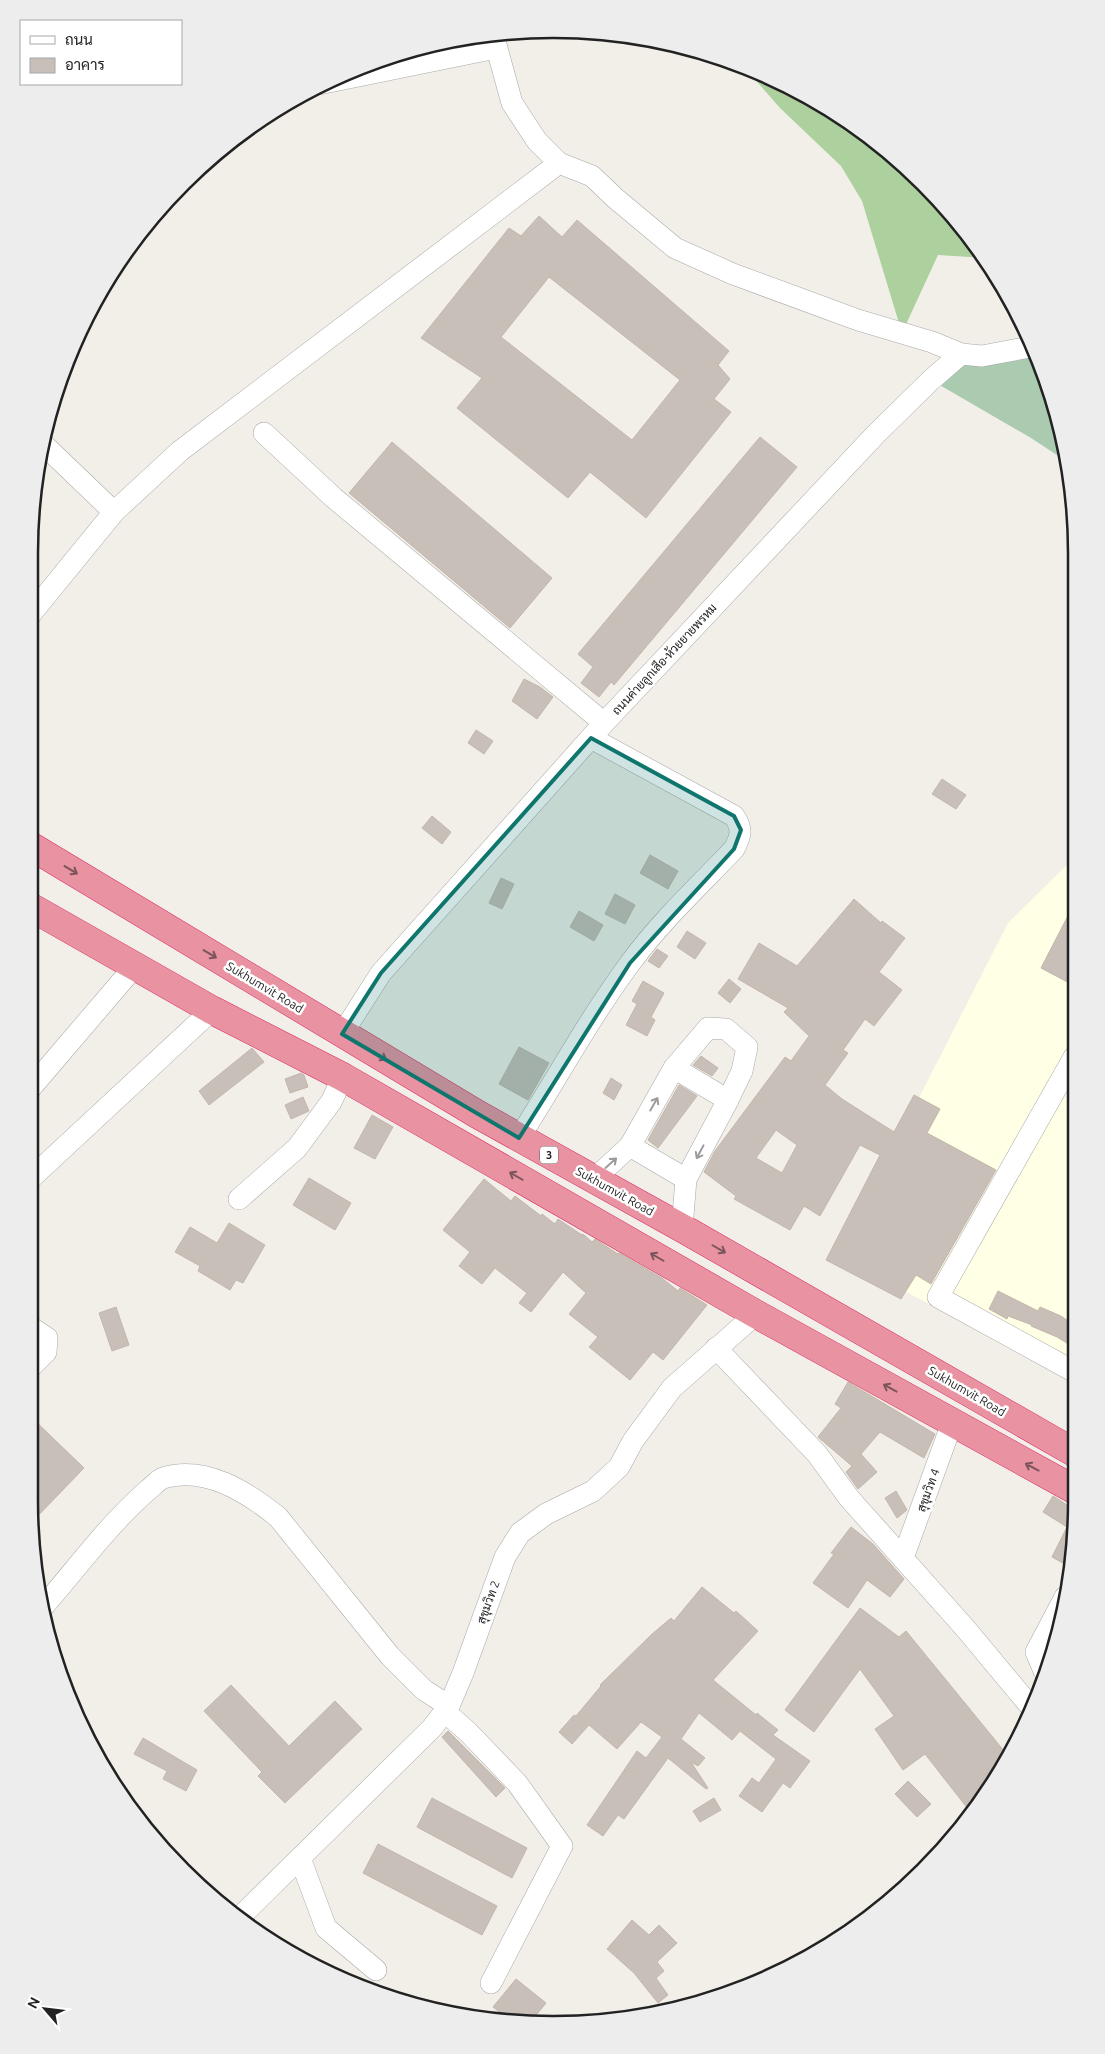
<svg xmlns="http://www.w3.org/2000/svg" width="1105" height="2054" font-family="Ubuntu,Sarabun,sans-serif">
<rect width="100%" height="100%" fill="#f2efe9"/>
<path fill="#ffffe5" d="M1073,859l2,525 -236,-129 169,-332z"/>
<path fill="#add19e" d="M745,68l69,31 84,60 87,99 -47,-3 -36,78 -40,-132 -21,-35 -61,-58z"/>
<path fill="#aacbaf" d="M1030,347l18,37 18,77 -35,-23 -100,-58 51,-24z"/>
<g fill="#c7bfb8" stroke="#c4b6ab" fill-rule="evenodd">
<path d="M539,216l23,21 15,-17 152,131 -11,14 12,14 -16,20 17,13 -85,106 -56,-46 -22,26 -111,-90 25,-30 -61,-40 88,-110 12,8zM549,277l131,103 -48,60 -131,-103z"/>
<path d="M760,437l37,30 -183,218 -3,-3 -12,15 -18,-14 12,-16 -15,-13z"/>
<path d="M392,442l160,136 -42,50 -161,-135z"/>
<path d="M524,679l16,8 13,10 -16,22 -25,-18z"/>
<path d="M476,730l17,11 -9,13 -16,-11z"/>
<path d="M942,779l24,16 -10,14 -24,-15z"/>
<path d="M432,816l19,16 -9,12 -20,-16z"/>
<path d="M650,855l28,16 -10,18 -28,-16z"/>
<path d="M501,878l13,6 -12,25 -13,-6z"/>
<path d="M615,894l20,11 -10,19 -20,-10z"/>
<path d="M854,899l27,24 1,-2 23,17 -26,34 23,18 -28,36 -9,-7 -22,31 5,3 -23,32 17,14 52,33 20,-37 26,14 -13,24 69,37 -65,114 -15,-9 -15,24 -75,-39 54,-105 -20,-10 -40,71 -16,-10 -14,24 -56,-31 2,-3 -32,-24 11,-21 70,-94 6,4 18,-25 -25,-24 4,-4 -50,-29 21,-36 38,23zM776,1130l21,15 -15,28 -26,-15z"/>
<path d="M1073,906v79l-32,-17z"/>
<path d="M579,911l24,14 -9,16 -24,-14z"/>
<path d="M687,931l19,12 -11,16 -18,-12z"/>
<path d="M657,949l11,7 -9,12 -11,-7z"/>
<path d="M729,979l12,10 -11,14 -12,-10z"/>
<path d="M643,981l21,12 -13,24 4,3 -8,16 -21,-11 11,-21 -5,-3z"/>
<path d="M519,1047l30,16 -21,37 -29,-16z"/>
<path d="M252,1048l12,14 -55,43 -10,-14z"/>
<path d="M701,1056l17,12 -6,8 -19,-11z"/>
<path d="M301,1073l3,2 4,12 -18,6 -5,-14z"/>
<path d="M611,1078l11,7 -8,15 -11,-7z"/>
<path d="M679,1085l18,11 -39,52 -10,-8z"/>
<path d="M303,1097l6,14 -18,8 -6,-14z"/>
<path d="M372,1115l21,12 -18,32 -21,-11z"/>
<path d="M309,1178l42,25 -16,27 -42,-25z"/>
<path d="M484,1179l27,22 4,-5 26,20 1,-2 13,10 3,-5 24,16 1,-1 9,8 3,-3 23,15 1,-1 43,25 16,13 2,-3 27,17 -44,55 -10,-8 -23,28 -41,-33 9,-10 -29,-23 17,-21 -23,-21 -32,40 -12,-9 8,-10 -32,-25 -13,16 -23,-18 11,-14 -27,-22z"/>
<path d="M229,1223l36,22 -22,38 -7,-3 -6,10 -32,-19 2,-5 -25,-14 15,-25 27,16z"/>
<path d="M998,1291l40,20 2,-4 21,9 13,9 1,23 -18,-11 -26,-11 1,-1 -24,-9 -1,3 -18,-10z"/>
<path d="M116,1307l13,38 -17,6 -13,-38z"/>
<path d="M848,1382l87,52 -11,24 -44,-26 -19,22 16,18 -19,17 -12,-17 6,-6 -34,-29 23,-29 -6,-4z"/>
<path d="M29,1415l55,53 -53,55 -2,-21z"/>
<path d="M896,1491l11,19 -10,8 -12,-20z"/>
<path d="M1053,1496l22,14v25l-5,32 -18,-10 15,-30 -24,-15z"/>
<path d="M851,1527l22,17 31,35 -14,18 -23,-17 -19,28 -35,-25 21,-29 -3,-1z"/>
<path d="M702,1587l32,26 2,-2 22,20 -45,49 43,35 1,-2 21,17 -5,5 37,26 -20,27 -7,-5 -21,29 -23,-16 13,-18 7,5 17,-24 -36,-28 -8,9 -33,-27 -18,26 24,19 -7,8 -7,-4 17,26 -2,1 -38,-31 -44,61 -6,-4 -15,21 -16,-11 50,-74 9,7 16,-21 -21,-15 -24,27 -28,-24 -17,19 -13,-12 15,-17 2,1 25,-30 -1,-1 51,-50 20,-17 3,3z"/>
<path d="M860,1608l39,29 7,-6 103,126 -37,57 -47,-60 -22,16 -28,-41 19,-13 -34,-47 -46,63 -29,-22z"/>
<path d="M231,1685l58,61 46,-45 27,28 -77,74 -27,-27 4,-4 -58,-61z"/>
<path d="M448,1731l57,57 -9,9 -54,-60z"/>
<path d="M143,1738l54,32 -11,21 -23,-12 4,-8 -33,-17z"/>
<path d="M908,1781l23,23 -14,13 -22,-23z"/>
<path d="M432,1798l95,50 -15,30 -95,-51z"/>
<path d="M714,1798l7,12 -21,12 -7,-11z"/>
<path d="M378,1844l119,62 -15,29 -119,-62z"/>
<path d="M632,1920l17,15 10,-10 18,18 -20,19 7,9 -8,7 12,17 -10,8 -24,-30 -27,-24z"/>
<path d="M516,1979l30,24 -17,21 -15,-1 -21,-16z"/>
</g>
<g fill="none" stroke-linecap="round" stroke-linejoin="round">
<defs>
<g id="minor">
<path d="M493,34l19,69 25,38 22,22 33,13 23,22 60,50 58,26 125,46 74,22 29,12"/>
<path d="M319,84l177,-36"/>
<path d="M264,433l70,65 270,225"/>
<path d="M42,443l72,69"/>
<path d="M30,615l84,-103 66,-61 379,-288"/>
<path d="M342,1034l39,-61 223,-250 272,-289 55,-54 30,-26 21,2 48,-9"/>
<path d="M1074,1057l-136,240 137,75"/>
<path d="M674,1068l34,-40 18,1 21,18 -5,24 -14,29"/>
<path d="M29,1090l105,-123"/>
<path d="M519,1138c37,-58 71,-121 112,-176 30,-41 68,-76 103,-113 7,-13 9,-20 0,-33l-143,-78"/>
<path d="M630,1146l56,33"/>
<path d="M29,1180l183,-170"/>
<path d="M593,1180l37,-34 44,-78 54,32 -42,79 -4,49"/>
<path d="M239,1199l58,-51 34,-46 12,-25"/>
<path d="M716,1348l101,106 32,44 116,130 65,78"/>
<path d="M29,1369l17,-17 1,-14 -18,-12"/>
<path d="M903,1558l49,-135"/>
<path d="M40,1608l3,-1c34,-39 66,-83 105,-117 5,-4 10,-10 15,-12 42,-13 84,14 115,39l112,139 34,34 25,16"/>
<path d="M1044,1671l-8,-19 29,-55"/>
<path d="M444,1711l24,21 49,51 45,63 -71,137"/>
<path d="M300,1858l26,70 50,42"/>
<path d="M243,1914l189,-186 17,-22 14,-33 42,-116 15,-24 26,-19 47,-23 26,-24 14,-26 39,-53 84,-74"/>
</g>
<g id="highway">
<path d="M29,845l448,269 205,114 393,225"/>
<path d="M29,906l183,104 131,67 413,237 319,176"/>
</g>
</defs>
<use href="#minor" stroke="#a9a9a9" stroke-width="22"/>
<use href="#highway" stroke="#dc2a67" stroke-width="29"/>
<use href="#minor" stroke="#fff" stroke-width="21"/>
<use href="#highway" stroke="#e892a2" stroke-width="28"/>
</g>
<defs><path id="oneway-shaft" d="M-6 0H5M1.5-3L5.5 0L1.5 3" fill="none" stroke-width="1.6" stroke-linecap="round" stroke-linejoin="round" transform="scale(1.25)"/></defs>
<g stroke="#7b545c">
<use href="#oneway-shaft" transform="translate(71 870) rotate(31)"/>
<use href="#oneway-shaft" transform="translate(210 954) rotate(31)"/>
<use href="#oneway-shaft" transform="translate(380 1056) rotate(31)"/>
<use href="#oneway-shaft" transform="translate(516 1176) rotate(-150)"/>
<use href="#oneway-shaft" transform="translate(719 1249) rotate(30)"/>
<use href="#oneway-shaft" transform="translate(657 1257) rotate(-150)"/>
<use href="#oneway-shaft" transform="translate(890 1388) rotate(-151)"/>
<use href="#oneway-shaft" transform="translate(1032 1467) rotate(-152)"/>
</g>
<g stroke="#9c9c9c">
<use href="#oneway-shaft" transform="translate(654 1104) rotate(-60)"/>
<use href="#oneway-shaft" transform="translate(700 1152) rotate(118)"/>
<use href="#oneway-shaft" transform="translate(611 1163) rotate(-42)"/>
</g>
<path fill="#0f766e" fill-opacity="0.2" stroke="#0f766e" stroke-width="4" stroke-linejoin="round" d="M591,738l143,78 7,14 -7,19 -104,114 -111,175 -177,-104 39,-61z"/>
<g text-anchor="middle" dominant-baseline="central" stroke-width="5" stroke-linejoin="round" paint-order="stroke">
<rect fill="#fff" stroke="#646464" stroke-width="1" x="540" y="1146.5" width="18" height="17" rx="4"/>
<g font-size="11" font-weight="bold" fill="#222">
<text x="549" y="1155">3</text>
</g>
<g font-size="12" fill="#222" stroke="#fff">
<text transform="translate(664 659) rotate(-47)">ถนนค่ายลูกเสึอ-ห้วยยายพรหม</text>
<text transform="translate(265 987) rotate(31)">Sukhumvit Road</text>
<text transform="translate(615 1191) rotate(29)">Sukhumvit Road</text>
<text transform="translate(967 1391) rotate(30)">Sukhumvit Road</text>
<text transform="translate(928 1490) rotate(-70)">สุขุมวิท 4</text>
<text transform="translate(488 1602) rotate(-70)">สุขุมวิท 2</text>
</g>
</g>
<path d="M0 0H1105V2054H0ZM553 38H553A515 515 0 0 1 1068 553V1501A515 515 0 0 1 553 2016H553A515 515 0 0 1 38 1501V553A515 515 0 0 1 553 38Z" fill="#ededed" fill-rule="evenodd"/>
<path fill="none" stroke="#222" stroke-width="2.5" d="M553 38H553A515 515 0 0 1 1068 553V1501A515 515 0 0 1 553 2016H553A515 515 0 0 1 38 1501V553A515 515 0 0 1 553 38Z"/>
<rect x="20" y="20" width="162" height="65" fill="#ffffff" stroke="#a7a7a7"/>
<rect x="30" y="36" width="25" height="8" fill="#ffffff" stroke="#a7a7a7"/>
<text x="65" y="45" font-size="15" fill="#222222">ถนน</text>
<rect x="30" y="58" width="25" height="15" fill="#c7bfb8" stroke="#a7a7a7"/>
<text x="65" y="70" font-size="15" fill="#222222">อาคาร</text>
<g transform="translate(45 2009) rotate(298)" stroke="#ffffff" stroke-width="4" paint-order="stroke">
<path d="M0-4L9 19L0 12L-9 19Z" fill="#222222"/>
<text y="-8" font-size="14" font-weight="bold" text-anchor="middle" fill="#222222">N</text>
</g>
</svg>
